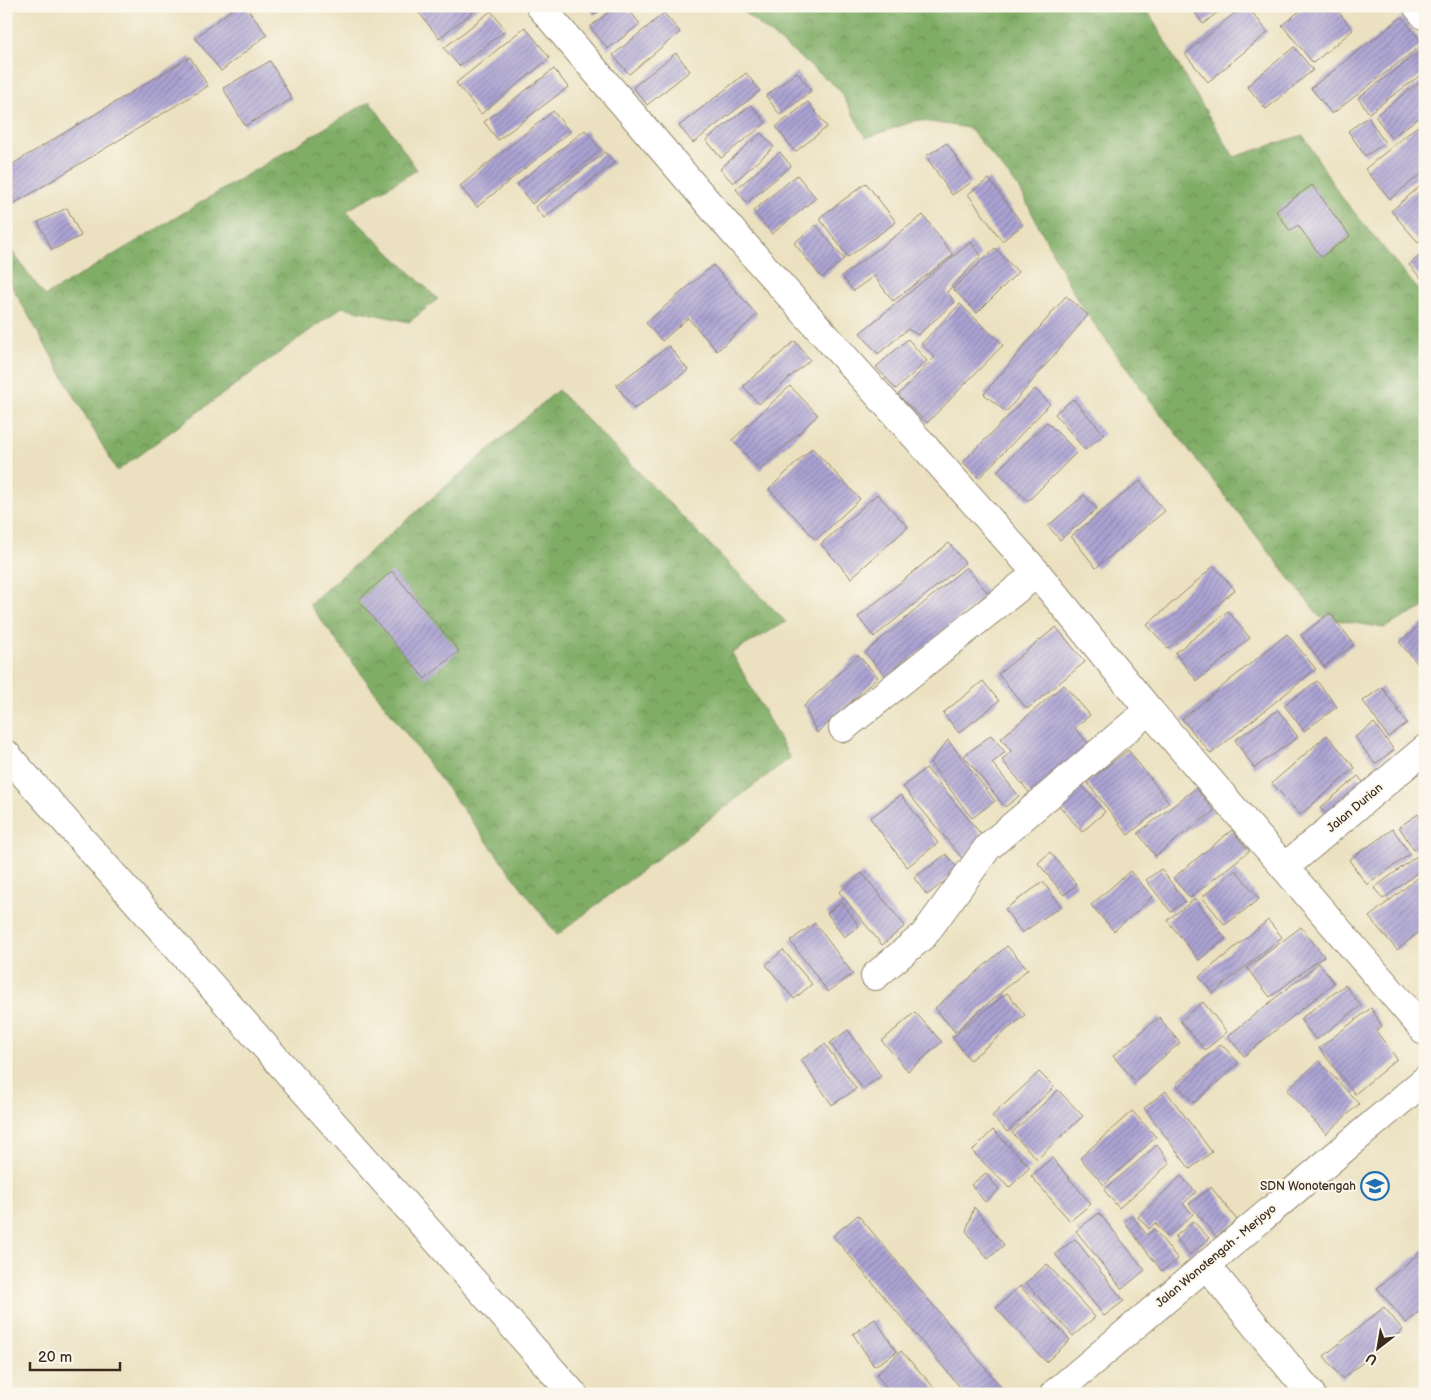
<svg xmlns="http://www.w3.org/2000/svg" width="1431" height="1400" font-family="'Balsamiq Sans',sans-serif">
<defs>
<pattern id="forest-crowns" width="20" height="18" patternUnits="userSpaceOnUse" patternTransform="scale(1.25)"><rect width="20" height="18" fill="#80ad66"/><path d="M2 6a3 3 0 1 1 6 0M12 15a3 3 0 1 1 6 0" fill="none" stroke="#6a8d53"/></pattern>
<pattern id="building-hatch" width="6" height="6" patternUnits="userSpaceOnUse" patternTransform="scale(1.25)"><rect width="6" height="6" fill="#aba3d3"/><path d="M-1 1l2-2M0 6l6-6M5 7l2-2" fill="none" stroke="#8c85ab"/></pattern>
</defs>
<rect width="100%" height="100%" fill="#fbf7ec"/>
<filter id="ink" filterUnits="userSpaceOnUse"><feTurbulence type="fractalNoise" baseFrequency=".02" numOctaves="2"/><feDisplacementMap in="SourceGraphic" scale="10" xChannelSelector="R" yChannelSelector="G"/><feConvolveMatrix kernelMatrix="1 2 1 2 8 2 1 2 1" color-interpolation-filters="sRGB"/></filter>
<filter id="wash" filterUnits="userSpaceOnUse"><feTurbulence type="fractalNoise" baseFrequency=".0096" numOctaves="4" result="noise"/><feDisplacementMap in="SourceGraphic" scale="20" xChannelSelector="R" yChannelSelector="G"/><feGaussianBlur stdDeviation="1.12" result="paint"/><feColorMatrix in="noise" values="0 0 0 0 0 0 0 0 0 0 0 0 0 0 0 0 0 1.4 0 .05"/><feComposite in="paint" operator="in"/></filter>
<g filter="url(#wash)">
<rect width="100%" height="100%" fill="#ebe1c0"/>
<g fill="url(#forest-crowns)" stroke="#5e6c42">
<path d="M736,6h409l43,76 46,75 69,-22 37,60 85,103v309l-41,21 -64,-11 -171,-218 -70,-96 -60,-115 -50,-60 -52,-8 -51,18 -27,-49z"/>
<path d="M370,101l47,69 -71,41 92,88 -29,23 -67,-15 -225,164 -111,-195v-33l39,53z"/>
<path d="M558,390l228,232 -54,31 58,105 -233,177 -248,-331z"/>
</g>
<g id="blocks">
<g fill="url(#building-hatch)">
<path d="M236,6h9l22,29 -46,36 -26,-33z"/>
<path d="M419,6h61l-41,32 -23,-29z"/>
<path d="M589,6h18l-13,9z"/>
<path d="M616,6h10l14,18 -32,25 -18,-22z"/>
<path d="M1190,6h35l-22,18z"/>
<path d="M1243,6h4l21,26 -60,50 -23,-28z"/>
<path d="M1306,6h28l19,24 -40,33 -31,-38z"/>
<path d="M491,11l15,19 -47,36 -15,-18z"/>
<path d="M664,13l16,19 -51,42 -16,-19z"/>
<path d="M1402,17l21,27 -91,70 -21,-26z"/>
<path d="M525,27l25,31 -69,56 -25,-31z"/>
<path d="M1294,47l19,23 -47,39 -19,-23z"/>
<path d="M1419,52l6,8v12l-56,41 -11,-15z"/>
<path d="M676,53l14,18 -43,34 -14,-18z"/>
<path d="M190,57l18,29 -196,119 -6,-10v-27z"/>
<path d="M270,61l22,38 -47,27 -22,-38z"/>
<path d="M554,69l14,18 -70,53 -14,-18z"/>
<path d="M797,72l14,19 -31,24 -14,-19z"/>
<path d="M746,73l14,18 -67,52 -14,-17z"/>
<path d="M1425,78v35l-34,25 -16,-22z"/>
<path d="M808,102l19,25 -32,25 -19,-25z"/>
<path d="M751,105l15,18 -45,35 -15,-18z"/>
<path d="M553,111l17,21 -93,75 -17,-21z"/>
<path d="M1368,117l17,26 -20,13 -17,-25z"/>
<path d="M1425,120v51l-35,28 -25,-30z"/>
<path d="M585,130l16,20 -69,54 -15,-20z"/>
<path d="M761,133l13,14 -41,36 -13,-14z"/>
<path d="M947,143l25,39 -20,13 -26,-39z"/>
<path d="M605,152l9,11 -70,55 -9,-11z"/>
<path d="M780,152l11,14 -44,37 -11,-14z"/>
<path d="M797,175l19,23 -44,36 -19,-23z"/>
<path d="M989,179l34,46 -21,16 -34,-47z"/>
<path d="M1425,182v54l-7,6 -27,-31z"/>
<path d="M866,183l30,39 -48,35 -29,-39z"/>
<path d="M1312,185l38,51 -29,21 -23,-32 -8,6 -14,-20z"/>
<path d="M67,208l14,28 -29,14 -14,-28z"/>
<path d="M923,215l30,40 -60,46 -19,-25 -21,15 -11,-15z"/>
<path d="M816,225l28,34 -22,19 -28,-35z"/>
<path d="M971,242l10,14 -34,36 8,10 -37,33 -10,-6 -30,25 -18,-21z"/>
<path d="M995,248l23,24 -41,41 -24,-24z"/>
<path d="M1425,251v31l-16,-17z"/>
<path d="M713,265l44,50 -40,36 -29,-33 -26,23 -16,-18z"/>
<path d="M1066,296l22,19 -82,97 -22,-18z"/>
<path d="M960,304l43,41 -76,78 -29,-28 37,-38 -14,-13z"/>
<path d="M908,339l19,22 -31,28 -20,-22z"/>
<path d="M795,341l15,19 -51,44 -16,-18z"/>
<path d="M669,346l19,24 -54,39 -18,-24z"/>
<path d="M790,386l28,29 -58,55 -28,-30z"/>
<path d="M1035,389l15,15 -71,74 -16,-16z"/>
<path d="M1073,399l31,35 -19,16 -30,-36z"/>
<path d="M1047,422l30,30 -49,49 -31,-30z"/>
<path d="M812,448l48,51 -44,41 -47,-51z"/>
<path d="M1140,481l25,30 -69,57 -25,-32z"/>
<path d="M877,494l31,33 -57,51 -30,-34z"/>
<path d="M1084,495l13,14 -37,31 -12,-14z"/>
<path d="M949,543l16,20 -91,74 -16,-20z"/>
<path d="M1214,566l21,24 -67,58 -21,-23z"/>
<path d="M966,567l22,26 -100,86 -23,-26z"/>
<path d="M392,571l67,80 -34,28 -67,-79z"/>
<path d="M1228,611l22,27 -53,43 -22,-28z"/>
<path d="M1330,613l24,31 -30,23 -23,-32z"/>
<path d="M1425,621v51l-26,-30z"/>
<path d="M1056,627l29,35 -58,47 -29,-35z"/>
<path d="M1287,634l29,35 -105,85 -29,-35z"/>
<path d="M858,655l20,22 -61,56 -13,-27z"/>
<path d="M983,681l16,20 -40,32 -16,-20z"/>
<path d="M1317,681l20,26 -33,24 -20,-26z"/>
<path d="M1064,685l26,30 -15,13 18,21 -59,49 -32,-38 9,-9 -10,-13z"/>
<path d="M1382,687l25,36 -19,14 -25,-36z"/>
<path d="M1278,710l20,27 -44,31 -19,-28z"/>
<path d="M1374,723l20,27 -19,14 -20,-27z"/>
<path d="M991,735l14,17 -13,11 27,33 -14,11 -41,-51z"/>
<path d="M1327,735l28,33 -55,47 -28,-32z"/>
<path d="M948,740l47,61 -23,17 -42,-55z"/>
<path d="M1128,750l41,52 -41,33 -41,-53z"/>
<path d="M926,768l59,71 -23,19 -59,-71z"/>
<path d="M1358,776l9,11 -37,32 -10,-11z"/>
<path d="M1079,782l26,30 -23,20 -26,-30z"/>
<path d="M1196,788l18,23 -59,45 -17,-23z"/>
<path d="M901,795l37,48 -31,24 -37,-49z"/>
<path d="M1418,814l7,10v18l-11,8 -15,-23z"/>
<path d="M1393,829l17,25 -43,31 -18,-25z"/>
<path d="M1232,830l17,21 -59,47 -17,-20z"/>
<path d="M1425,850v17l-42,32 -9,-11z"/>
<path d="M1050,852l27,33 -13,10 -26,-32z"/>
<path d="M946,854l13,16 -32,25 -13,-17z"/>
<path d="M1161,869l24,32 -14,11 -25,-32z"/>
<path d="M1236,870l23,29 -34,26 -23,-28z"/>
<path d="M1130,871l23,26 -39,34 -23,-26z"/>
<path d="M1425,872v55l-28,23 -28,-33z"/>
<path d="M862,873l43,53 -23,19 -43,-53z"/>
<path d="M1043,882l18,24 -39,27 -17,-24z"/>
<path d="M1195,899l31,40 -27,21 -32,-40z"/>
<path d="M842,902l17,24 -15,11 -17,-24z"/>
<path d="M1268,920l14,17 -69,56 -14,-16z"/>
<path d="M815,923l38,51 -25,18 -38,-51z"/>
<path d="M1301,927l23,29 -54,41 -23,-29z"/>
<path d="M1007,946l21,23 -73,63 -20,-24z"/>
<path d="M783,950l29,34 -18,15 -28,-34z"/>
<path d="M1319,963l15,20 -90,73 -16,-20z"/>
<path d="M1345,985l16,21 -45,34 -16,-21z"/>
<path d="M1007,993l18,22 -55,45 -18,-23z"/>
<path d="M1203,1002l24,30 -22,18 -25,-29z"/>
<path d="M1371,1008l11,18 -6,5 21,28 -42,35 -36,-46z"/>
<path d="M915,1012l27,30 -34,29 -26,-30z"/>
<path d="M1159,1017l21,26 -45,38 -22,-25z"/>
<path d="M848,1030l33,46 -18,13 -33,-46z"/>
<path d="M825,1044l31,45 -24,16 -31,-45z"/>
<path d="M1221,1044l18,19 -45,40 -18,-19z"/>
<path d="M1319,1061l40,43 -33,30 -39,-44z"/>
<path d="M1039,1072l15,15 -47,45 -15,-16z"/>
<path d="M1058,1090l25,26 -46,43 -25,-26z"/>
<path d="M1166,1091l46,61 -22,17 -46,-61z"/>
<path d="M1132,1111l24,26 -52,48 -24,-27z"/>
<path d="M993,1130l37,37 -21,21 -37,-37z"/>
<path d="M1157,1145l13,18 -51,45 -15,-18z"/>
<path d="M1052,1158l39,46 -21,17 -39,-45z"/>
<path d="M986,1173l13,17 -14,12 -14,-17z"/>
<path d="M1181,1176l15,16 -13,12 10,10 -25,23 -13,-14 -6,6 -11,-12z"/>
<path d="M1211,1187l26,33 -21,17 -27,-33z"/>
<path d="M974,1207l30,38 -16,14 -22,-28z"/>
<path d="M1099,1213l46,57 -23,19 -46,-58z"/>
<path d="M858,1215l149,179h-41l-133,-158z"/>
<path d="M1132,1216l15,19 7,-6 24,30 -16,12 -38,-49z"/>
<path d="M1193,1221l16,17 -19,17 -15,-18z"/>
<path d="M1075,1239l49,62 -20,15 -49,-62z"/>
<path d="M1425,1248v59l-19,16 -29,-35z"/>
<path d="M1047,1264l48,53 -22,19 -47,-53z"/>
<path d="M1020,1286l50,54 -24,22 -50,-54z"/>
<path d="M1384,1307l19,23 -61,49 -18,-23z"/>
<path d="M875,1319l22,33 -23,14 -21,-32z"/>
<path d="M901,1351l39,43h-47l-17,-19z"/>
</g>
</g>
</g>
<g filter="url(#ink)">
<use href="#blocks" fill-opacity="0" stroke="#93866f" stroke-width="1"/>
<g fill="none" stroke-linecap="round" stroke-linejoin="round">
<defs>
<g id="minor">
<path d="M540,6l193,226 304,341 112,137 276,321"/>
<path d="M1417,6l8,10"/>
<path d="M843,728l194,-155"/>
<path d="M6,754l567,640"/>
<path d="M1285,867l140,-118"/>
<path d="M875,976l49,-41 64,-88 161,-137"/>
<path d="M1206,1265l105,129"/>
<path d="M1054,1394l371,-314"/>
</g>
</defs>
<use href="#minor" stroke="#93866f" stroke-width="30"/>
<use href="#minor" stroke="#fff" stroke-width="28"/>
</g>
</g>
<defs>
<symbol id="school-ring" viewBox="-11 -11 22 22"><circle r="9.5" fill="#fbf7ec" stroke="#1f6fb2" stroke-width="1.5"/><path d="M0-5L7-2L0 1L-7-2ZM-4 1L0 2.5L4 1V4Q0 6-4 4Z" fill="#1f6fb2"/></symbol>
</defs>
<g fill-rule="evenodd">
<use href="#school-ring" x="1359" y="1170" width="32" height="32"/>
</g>
<g text-anchor="middle" dominant-baseline="central" stroke-width="4" stroke-linejoin="round" paint-order="stroke">
<g font-size="12" fill="#3b2a1e" stroke="#fbf7ec">
<text transform="translate(1355 808) rotate(-40)">Jalan Durian</text>
<text transform="translate(1216 1256) rotate(-40)">Jalan Wonotengah - Merjoyo</text>
</g>
<g font-size="12" fill="#3b2a1e" stroke="#fbf7ec" text-anchor="end">
<text x="1356" y="1186">SDN Wonotengah</text>
</g>
</g>
<rect width="1431" height="1400" fill="none" stroke="#fbf7ec" stroke-width="25"/>
<g transform="translate(1378 1348) rotate(211)" stroke="#fbf7ec" stroke-width="4" paint-order="stroke">
<path d="M0-4L9 19L0 12L-9 19Z" fill="#3b2a1e"/>
<text y="-8" font-size="14" font-weight="bold" text-anchor="middle" fill="#3b2a1e">U</text>
</g>
<path d="M30 1362v8h90v-8" fill="none" stroke="#3b2a1e" stroke-width="2.5"/>
<text x="38" y="1362" font-size="15" fill="#3b2a1e" stroke="#fbf7ec" stroke-width="4" paint-order="stroke">20 m</text>
</svg>
